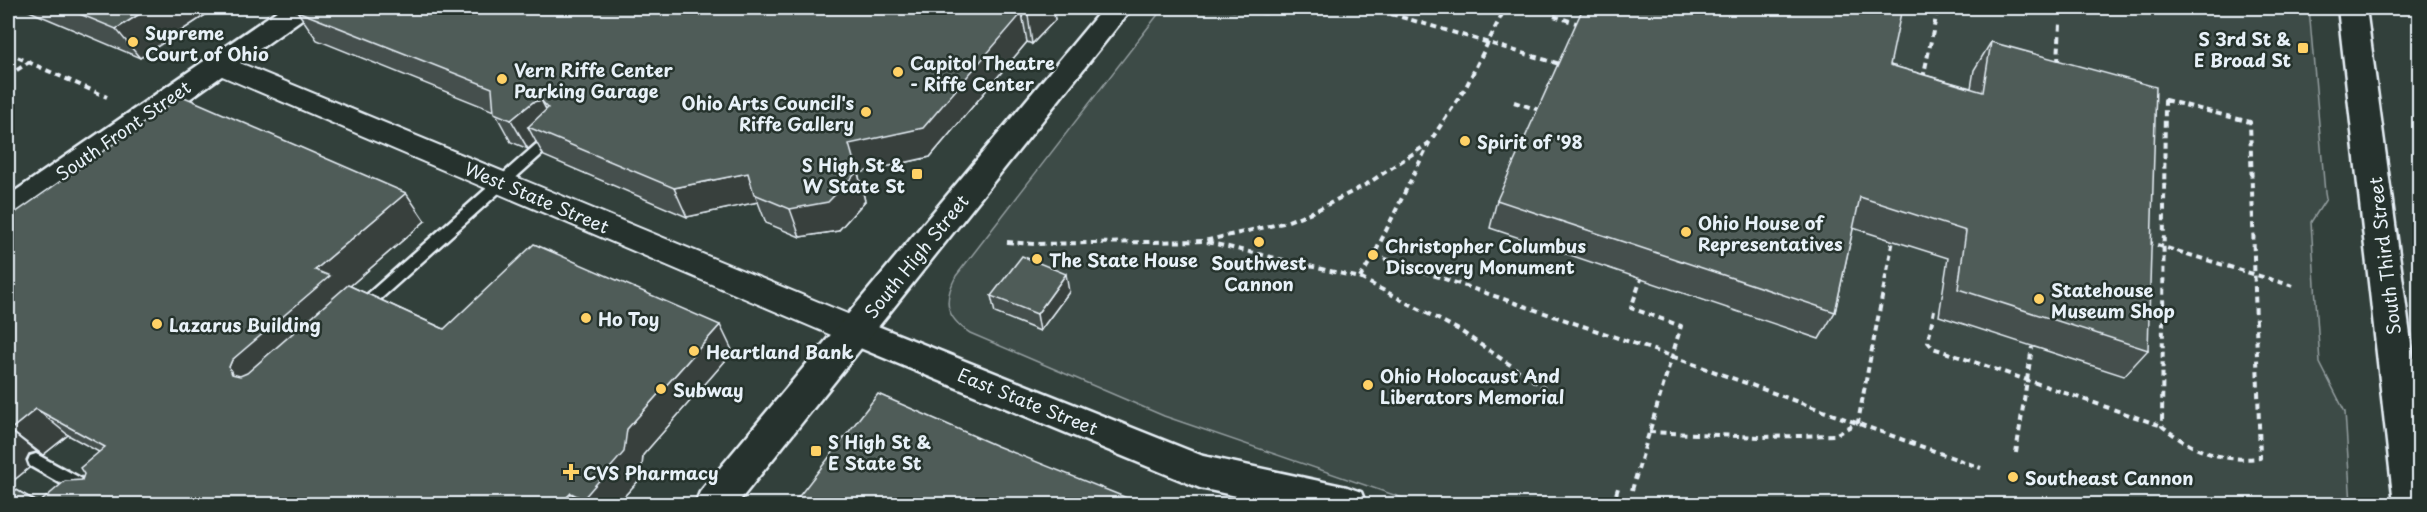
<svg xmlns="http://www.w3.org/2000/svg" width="2427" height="512" font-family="'Playpen Sans',sans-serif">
<rect width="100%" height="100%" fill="#26332d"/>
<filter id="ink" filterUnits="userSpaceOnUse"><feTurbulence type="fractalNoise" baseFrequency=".0167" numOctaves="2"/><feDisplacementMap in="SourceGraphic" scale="12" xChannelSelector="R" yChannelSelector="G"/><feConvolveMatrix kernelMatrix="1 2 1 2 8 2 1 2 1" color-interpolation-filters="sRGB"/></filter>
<g filter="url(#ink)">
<rect fill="#333f3a" x="8" y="8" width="2411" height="496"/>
<path fill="#3e4b47" stroke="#939ea0" stroke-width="1.5" d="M1163,8h1146l16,185 1,6 -15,23 9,141 25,49 6,92h-931l-256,-88 -194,-83c-25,-16 -27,-32 -14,-57z"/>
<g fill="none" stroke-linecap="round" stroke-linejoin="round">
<defs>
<g id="service">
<path d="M554,131l7,5 -2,3 -195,175 -5,2 -5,-2 -3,-4 3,-4 195,-173z"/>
<path d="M36,454l59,32 3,5 -3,5 -6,3 -6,-3 -53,-30 -2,-5 2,-5z"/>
</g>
<path id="minor" d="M218,54l649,268 5,9 -5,9 -12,4 -12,-4 -635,-270 -4,-7 4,-7z"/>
<g id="tertiary">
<path d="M281,8h32l-4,6 -290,206 -11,4v-28z"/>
<path d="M855,317l348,139 144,31 14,5 5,12h-93l-73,-16 -357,-147 -5,-10 5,-10z"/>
</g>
<g id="primary">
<path d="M1103,8h29l-395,496h-42l5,-12z"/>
<path d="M2338,8h28l54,402v94h-26z"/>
</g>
</defs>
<use href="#service" stroke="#e8f1f8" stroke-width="5"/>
<use href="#minor" stroke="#e8f1f8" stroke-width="4"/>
<use href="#tertiary" stroke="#e8f1f8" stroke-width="5"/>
<use href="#primary" stroke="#e8f1f8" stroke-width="5"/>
<g stroke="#e8f1f8" stroke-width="4" stroke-dasharray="6 4.5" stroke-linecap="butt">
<path d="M1219,8l46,5 27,-5"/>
<path d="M1371,8l192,57"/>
<path d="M1554,16l25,8"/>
<path d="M8,53l99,44"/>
<path d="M2416,61l4,1"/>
<path d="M2058,62l2,-38"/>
<path d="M8,76l21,-14"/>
<path d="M1923,78l15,-70"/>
<path d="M2165,100l85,22 10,336c-40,4 -67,-7 -98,-32z"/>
<path d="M1514,102l28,9"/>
<path d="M1007,242l27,2 170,-3 79,-18 34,-13 50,-26 62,-41"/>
<path d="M1207,242l153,36 99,52 97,66"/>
<path d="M2147,242l146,44"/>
<path d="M1374,255l297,101 310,112"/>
<path d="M1360,278l14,-23 55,-112 37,-56 39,-79"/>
<path d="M1934,310l-6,32 5,6 229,78"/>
<path d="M1649,432l113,5 73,-2 23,-13 35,-182"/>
<path d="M2016,453l16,-106"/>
<path d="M1632,490l49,-164 -50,-18 10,-29"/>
<path d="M1613,504l6,-19"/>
</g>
<use href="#service" fill="#26332d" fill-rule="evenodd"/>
<use href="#minor" fill="#26332d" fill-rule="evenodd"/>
<use href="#tertiary" fill="#26332d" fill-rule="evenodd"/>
<use href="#primary" fill="#26332d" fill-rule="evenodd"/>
</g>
<g fill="#454f4d" stroke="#e8f1f8" stroke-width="1.5" fill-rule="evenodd">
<path d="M22,8h194l-76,50z"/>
<path d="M1053,8l2,12 -23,24 -5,-2 -97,115 -72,16 7,28 -27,30 -38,6 -34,-14 -8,-21 -71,15 -143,-61 -8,-14 -8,7 -17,-7 -17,-31 -177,-71 -20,-29z"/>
<path d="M1991,42l157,308 -24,26 -185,-60 9,-58 -95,-30 -18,84 -16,27 -329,-111 7,-28 393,-135 81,23 3,-18z"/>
<path d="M8,218l417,3 -75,65 94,43 289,23 -90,103 -2,23 -24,26h-609zM68,435l31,17 -17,28 -43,23 -31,-18 21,-17 -3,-8 3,-6 8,-2 6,3z"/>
<path d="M1069,292l-29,39 -45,-18 -4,-17z"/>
</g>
<g fill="#38403e" stroke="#e8f1f8" stroke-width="1.5">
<path d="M149,8h67l-76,50 -24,-29z"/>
<path d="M1035,8h18l2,12 -23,24 -4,-29z"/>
<path d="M1022,13l5,29 -97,115 -72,16 7,28 -27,30 -38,6 -10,-28 59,-65z"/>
<path d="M541,100l15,29 -28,-2 8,15 -8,7 -17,-29 22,-18z"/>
<path d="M748,173l10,29 -71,15 -13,-29z"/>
<path d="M406,193l19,28 -82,71 -85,94 -26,-12 -3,-7 3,-7 83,-90z"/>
<path d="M1066,274l3,18 -29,39 -3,-17z"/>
<path d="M720,325l13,27 -90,103 -2,23 -24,26h-30l-4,-5 44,-70z"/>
<path d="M36,409l32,26 -25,20 -33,-25z"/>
<path d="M8,429l29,23 -8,2 -3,6 3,8 -21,17z"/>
<path d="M571,493l8,11h-19z"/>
</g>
<g fill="#505c59" stroke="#e8f1f8" stroke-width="1.5">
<path d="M65,8h84l-33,21z"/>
<path d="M302,8h733l-7,7 -6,-2 -99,115 -74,16 8,28 -29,30 -38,7 -36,-15 -6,-21 -74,15 -146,-61 20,-19 -7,-8 -8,2 -22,18 -17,-7 -2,-25 -195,-77z"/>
<path d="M1583,8h319l-12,57 93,27 8,-50 165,45 -8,263 -190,-61 8,-58 -106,-34 -25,115 -338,-112z"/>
<path d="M182,96l224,97 -91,77 15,6 -98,84 -3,7 3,7 8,2 7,-3 101,-88 96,44 90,-85 186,81 -93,104 -3,23 -41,47 -12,-6 -11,11h-552v-19l31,18 26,-22 17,-1 2,-6 -4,-6 25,-21 -69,-38 -26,21 -2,-2v-210z"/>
<path d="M1022,256l44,18 -29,40 -46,-18z"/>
<path d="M878,394l119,52 145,58h-349z"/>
</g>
</g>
<g fill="#ffd166" stroke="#26332d" stroke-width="2">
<circle cx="133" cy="42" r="6"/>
<rect x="2297" y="42" width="12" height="12" rx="3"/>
<circle cx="898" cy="72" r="6"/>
<circle cx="502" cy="79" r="6"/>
<circle cx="866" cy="112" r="6"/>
<circle cx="1465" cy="141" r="6"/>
<rect x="911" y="168" width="12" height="12" rx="3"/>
<circle cx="1686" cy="232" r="6"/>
<circle cx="1259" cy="242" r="6"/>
<circle cx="1373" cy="255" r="6"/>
<circle cx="1037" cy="259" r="6"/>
<circle cx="2039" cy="299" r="6"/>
<circle cx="586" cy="318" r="6"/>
<circle cx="157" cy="324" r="6"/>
<circle cx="694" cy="351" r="6"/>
<circle cx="1368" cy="385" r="6"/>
<circle cx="661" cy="389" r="6"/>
<rect x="810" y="445" width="12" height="12" rx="3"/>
<path d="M568 463h6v6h6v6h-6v6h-6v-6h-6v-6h6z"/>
<circle cx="2013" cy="477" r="6"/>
</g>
<g text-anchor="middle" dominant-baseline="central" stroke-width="5" stroke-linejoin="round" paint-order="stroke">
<g font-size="18" font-weight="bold" fill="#e8f1f8" stroke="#26332d" text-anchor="start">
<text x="145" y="32">Supreme<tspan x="145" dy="21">Court of Ohio</tspan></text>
<text x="2291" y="38" text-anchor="end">S 3rd St &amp;<tspan x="2291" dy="21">E Broad St</tspan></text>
<text x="910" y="62">Capitol Theatre<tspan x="910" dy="21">- Riffe Center</tspan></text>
<text x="514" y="69">Vern Riffe Center<tspan x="514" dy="21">Parking Garage</tspan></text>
<text x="854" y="102" text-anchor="end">Ohio Arts Council's<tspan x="854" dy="21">Riffe Gallery</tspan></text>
<text x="1477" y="141">Spirit of '98</text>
<text x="905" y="164" text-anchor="end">S High St &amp;<tspan x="905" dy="21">W State St</tspan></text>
<text x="1698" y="222">Ohio House of<tspan x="1698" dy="21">Representatives</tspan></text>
<text x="1385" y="245">Christopher Columbus<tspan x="1385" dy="21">Discovery Monument</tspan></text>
<text x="1049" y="259">The State House</text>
<text x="1259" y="262" text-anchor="middle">Southwest<tspan x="1259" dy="21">Cannon</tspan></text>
<text x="2051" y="289">Statehouse<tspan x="2051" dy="21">Museum Shop</tspan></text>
<text x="598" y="318">Ho Toy</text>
<text x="169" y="324">Lazarus Building</text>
<text x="706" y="351">Heartland Bank</text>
<text x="1380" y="375">Ohio Holocaust And<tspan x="1380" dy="21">Liberators Memorial</tspan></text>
<text x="673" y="389">Subway</text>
<text x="828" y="441">S High St &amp;<tspan x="828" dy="21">E State St</tspan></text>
<text x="583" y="472">CVS Pharmacy</text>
<text x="2025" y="477">Southeast Cannon</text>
</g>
<g font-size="18" fill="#e8f1f8" stroke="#26332d">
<text transform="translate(123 130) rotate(-35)">South Front Street</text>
<text transform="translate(537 197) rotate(23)">West State Street</text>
<text transform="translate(916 256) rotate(-51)">South High Street</text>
<text transform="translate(2384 256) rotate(-97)">South Third Street</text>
<text transform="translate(1028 401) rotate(22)">East State Street</text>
</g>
</g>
<rect width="2427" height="512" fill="none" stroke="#26332d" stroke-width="30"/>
<rect x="15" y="15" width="2397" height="482" fill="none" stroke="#e8f1f8" stroke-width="2" filter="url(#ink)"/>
</svg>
